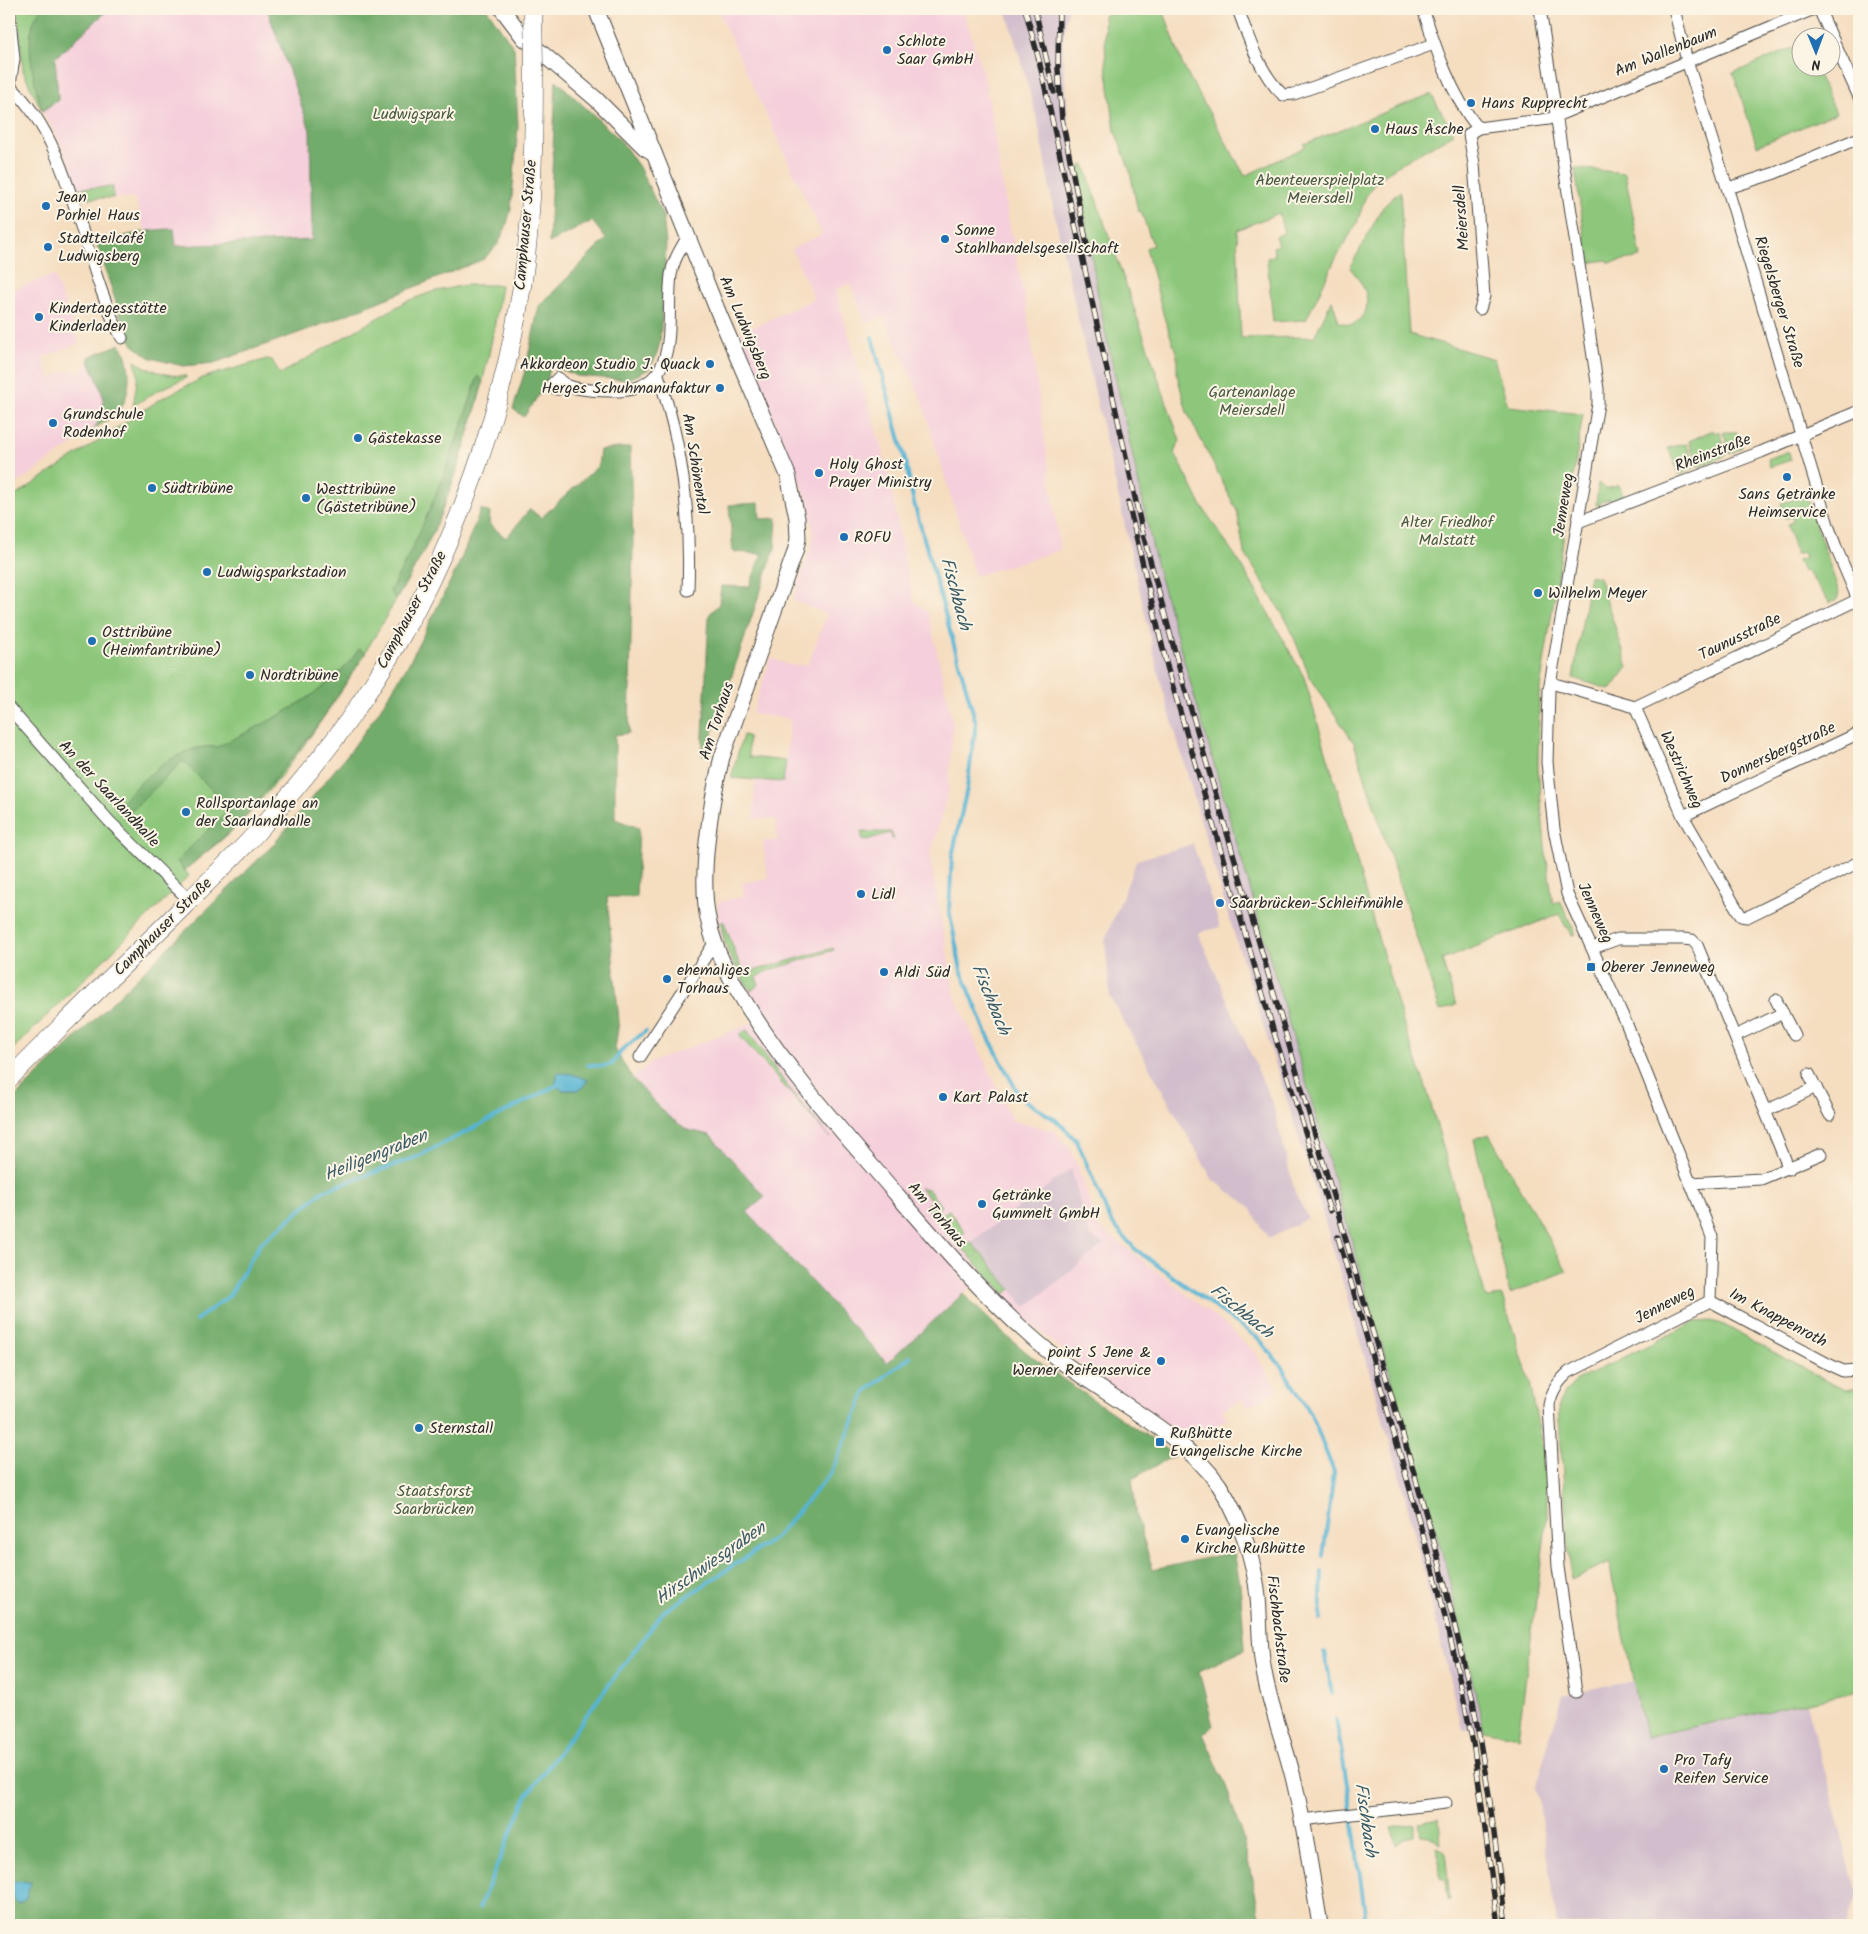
<svg xmlns="http://www.w3.org/2000/svg" width="1868" height="1934" font-family="Kalam,sans-serif">
<rect width="100%" height="100%" fill="#fcf5e5"/>
<filter id="ink" filterUnits="userSpaceOnUse"><feTurbulence type="fractalNoise" baseFrequency=".02" numOctaves="2"/><feDisplacementMap in="SourceGraphic" scale="10" xChannelSelector="R" yChannelSelector="G"/><feConvolveMatrix kernelMatrix="1 2 1 2 8 2 1 2 1" color-interpolation-filters="sRGB"/></filter>
<filter id="wash" filterUnits="userSpaceOnUse"><feTurbulence type="fractalNoise" baseFrequency=".0096" numOctaves="4" result="noise"/><feDisplacementMap in="SourceGraphic" scale="20" xChannelSelector="R" yChannelSelector="G"/><feGaussianBlur stdDeviation="1.12" result="paint"/><feColorMatrix in="noise" values="0 0 0 0 0 0 0 0 0 0 0 0 0 0 0 0 0 1.4 0 .05"/><feComposite in="paint" operator="in"/></filter>
<g filter="url(#wash)">
<rect width="100%" height="100%" fill="#f5ddc0"/>
<g fill="#f5cfdb">
<path d="M109,9h158l43,121 2,110 -137,6 -9,-17 -21,1 -10,-32h-52l-24,-59 -17,-28 16,-11 -3,-42z"/>
<path d="M717,9h246l23,75 22,134 18,86 34,246 -85,26 -54,-178 -38,-81 -17,6 -16,-40 -14,7 51,178 26,132 15,12 25,112 -5,68 -18,65 25,140 57,124 42,10 15,16 8,17 21,62 131,102 25,24 24,38 -31,17 -5,-8 -20,11 5,9 -36,21 -101,-68 -71,-57 -36,-39 -96,87 -140,-151 18,-15 -55,-62 -22,-5 -19,-13 -37,-39 18,-15 115,-45 -28,-42 -17,-42 -3,-31 27,-7 -2,-13 26,-5 -5,-36 15,-2 -3,-21h-21l1,-39 28,2 7,-63 -38,-5 19,-56 17,7h20l19,-51 -34,-14 15,-43 6,-23 -6,-32 -69,-168 75,-35 -22,-50 30,-15z"/>
<path d="M54,275l25,68 -37,15 8,20 17,-7 14,1 8,-11 14,34 1,12 -2,10 -8,12 -85,60v-198z"/>
</g>
<g fill="#d1bdcc">
<path d="M1006,9h62l-6,34 7,88 26,131 5,45 57,260 290,1003 37,160h-22l-59,-243 -82,-279 -98,-310 -64,-222 -105,-464 -16,-90z"/>
<path d="M1193,844l27,83 -22,6 75,172 22,88 13,25 -39,21 -21,-34 -36,-26 -102,-182 -5,-57 32,-80z"/>
<path d="M1071,1169l16,60 6,9 11,6 -78,63 -55,-65z"/>
<path d="M1633,1680l12,57 162,-34 50,191 -12,31h-288l-21,-140 27,-90z"/>
</g>
<g fill="#8dc77b" stroke="#5c7953">
<path d="M17,9h92l-54,49 3,42 -16,11 -19,-40z"/>
<path d="M1131,9h32l20,57 62,110 60,-29 -1,-3 127,-50 23,40 -54,30 -25,18 -10,16 -8,25 -21,35 -30,62 -33,2 -6,-64 8,-3 -2,-8 5,-2 -3,-9 9,-3 -5,-20 -42,17 4,108 73,-1 18,-37 7,22 13,3c26,-16 14,-38 -2,-57l33,-61 17,-16 9,143 85,25 14,47 75,8 -44,281 -1,73 7,78 8,57 7,-2 16,33 -4,1 -4,-8h-2l-7,-13 -117,46 14,45 -16,6 -86,-268 -44,-66 -22,-54 -44,-71 -7,-41 -50,-99 -10,-37v-20l-13,-38 -18,-69 7,-3 -12,-34 -3,1 -8,-41 -15,-40 -9,-67 -2,-49z"/>
<path d="M1800,45v23h15l21,45 -79,33 -24,-73z"/>
<path d="M1084,164l96,277 -6,10 27,54 41,61 62,111 35,118 31,115 35,119 21,58 60,211 16,-2 28,86 17,92v44l-29,219 -34,-7 -37,-160 -290,-1003 -57,-260 -23,-138z"/>
<path d="M1575,168l50,5 16,84 -33,6 -1,-3 -19,3z"/>
<path d="M113,187v11h-30l-4,-10z"/>
<path d="M465,285h36c-11,80 -32,158 -62,233 -11,28 -27,54 -42,80 -45,79 -93,156 -155,223 -17,18 -39,33 -57,49l4,6 -180,177v-553l153,-102 43,-21 62,-18 5,1 8,14 127,-73 25,-9z"/>
<path d="M135,361c16,10 32,15 51,15v2l-29,13 -24,15 5,-30z"/>
<path d="M1713,430l1,3 6,-2 7,24 -29,12 -9,-26z"/>
<path d="M1723,432h14l5,15 -12,7z"/>
<path d="M1681,444l1,1 5,-1 8,24 -16,7 -11,-27z"/>
<path d="M1786,452h3l2,8 -21,7 -2,-8z"/>
<path d="M1598,483l8,6 13,-4 5,12 -13,5 -2,-3 -10,4 1,3 -4,-1z"/>
<path d="M1806,496l33,96 -2,8 -7,3 -23,-32 -4,1 -5,-12 7,-2 -2,-6 -7,2 -9,-30 6,-2 -1,-5 -7,1 -4,-15z"/>
<path d="M1590,575l9,2 29,90 -17,23 -38,-12z"/>
<path d="M743,735l5,1 1,21 37,4 -3,21 -52,-4z"/>
<path d="M861,832h30l3,7 -1,1 -3,-7 -27,8z"/>
<path d="M721,922h3l19,52 90,-26 1,2 -66,21 -12,7 3,6 -8,7c-14,-19 -29,-45 -30,-69z"/>
<path d="M747,1030l44,61 40,48 -92,-104z"/>
<path d="M1489,1134l78,137 -57,23 -36,-155z"/>
<path d="M920,1188l8,1 13,17 -4,3 4,6 8,-5 16,22 -10,8 -30,-34 7,-5z"/>
<path d="M971,1242l40,47 -6,5 -43,-46z"/>
<path d="M1711,1321l13,4 106,58 16,7 13,-2v303l-214,46 -36,-174 -38,17 -13,-173 6,-14 12,-12 119,-59z"/>
<path d="M1439,1819l2,24 -11,-7 -8,-1 -3,-12z"/>
<path d="M1415,1824v12l-10,2 -8,6 -6,-16z"/>
<path d="M1436,1846l9,5 5,49 -2,1 -2,-20 -6,-3z"/>
<path d="M957,1919l68,1 5,5h-73z"/>
</g>
<g fill="#72ac6b" stroke="#4e6c4b" fill-rule="evenodd">
<path d="M42,9h67l-54,49 3,42 -16,11c-7,-28 -23,-80 0,-102z"/>
<path d="M267,9h220l27,39 4,78 -7,83 -5,18 -8,17 -14,15 -166,67 -104,37 -31,3 -32,-8 -18,-13 -8,-15 -28,-86c26,-8 50,-15 77,-15l2,17 136,-6 -2,-110z"/>
<path d="M556,80l65,61 18,26 24,49 3,28 -6,98 -4,15 -7,12 -22,11 -50,-4 -26,-11 -5,19 -22,33 -11,-8 12,-38 14,-65 67,-67 -14,-18 -43,22z"/>
<path d="M120,344c12,16 12,49 0,65 -6,8 -18,14 -26,20 18,-27 6,-41 -5,-68v-4z"/>
<path d="M478,376l5,7c-13,46 -26,91 -44,135 -11,29 -28,55 -43,82l-6,-9c38,-69 64,-140 88,-215z"/>
<path d="M630,447l3,97 -4,189 -14,2v84l24,9 -3,69h-29l12,124 -4,28 17,29 37,39 19,13 22,5 55,62 -18,15 140,151 76,-69 41,40 41,33 130,88 -43,24 5,39 16,52 81,-18 6,32 5,64v2l-46,21 14,55 -10,8 22,49 18,55 19,87h-232l-5,-5 -68,-1v6h-948v-822l263,-257 80,-97 25,-35 32,-51 50,-99 22,-55 9,4 -1,11 17,14 24,-29 11,9 57,-52 2,-16zM572,1074l15,6 -7,10h-18z"/>
<path d="M759,503l1,16 17,-1 -2,30 -70,207h-3l7,-140 10,-11 2,-18 28,1 13,-33 -29,-2 -4,-47z"/>
<path d="M359,649l7,4 -48,72 -77,97 -57,49 -7,-10 53,-53 -47,-47 -55,53 -9,-9c21,-25 62,-63 98,-58 48,-24 112,-52 142,-98z"/>
</g>
<g fill="#56b5d4" stroke="#407080">
<path d="M558,1073l14,1 16,6 -8,10h-18l-7,-5z"/>
<path d="M11,1881l20,1 -5,16 -7,6 -5,-5z"/>
</g>
<g fill="none" stroke-linecap="round" stroke-linejoin="round">
<g stroke="#56b5d4" stroke-width="4">
<path d="M872,337l32,118 10,48 62,220 -9,65 -15,69 -3,53 12,60 26,64 33,63 37,24 20,20 34,81 24,27 124,90 22,27 30,48 23,58 -11,84"/>
<path d="M588,1065l15,1 9,-2 11,-15 23,-18"/>
<path d="M196,1320l33,-24 31,-52 63,-53 96,-35 142,-73"/>
<path d="M1320,1620l2,-48"/>
<path d="M1325,1652l7,41"/>
<path d="M1336,1719l14,83 15,111v12"/>
<path d="M479,1908l48,-113 136,-183 112,-74 56,-65 35,-82 44,-34"/>
</g>
</g>
</g>
<g filter="url(#ink)">
<g fill="none" stroke-linecap="round" stroke-linejoin="round">
<defs>
<g id="minor">
<path d="M1238,9c10,28 22,65 45,86l11,-1 140,-50"/>
<path d="M1423,9c13,40 28,86 55,119"/>
<path d="M1540,9l58,380v15l-49,286 -2,72 7,67 13,65 60,131 78,194 7,18 -2,64"/>
<path d="M1674,9l13,52 44,139 97,325 9,25 22,52"/>
<path d="M1819,9l40,88"/>
<path d="M9,10l5,49 -5,31"/>
<path d="M10,86c64,58 71,177 112,252"/>
<path d="M1478,128l71,-9 265,-110"/>
<path d="M1478,128l-9,6 5,30 10,132 -4,13"/>
<path d="M1728,188l47,-15 84,-35"/>
<path d="M658,375c25,70 33,141 30,215"/>
<path d="M563,384l-4,5h-3l-4,-5 6,-6c4,2 5,5 8,7 14,6 37,6 53,6 65,-4 46,-73 52,-116 2,-15 10,-26 17,-39"/>
<path d="M1578,522l183,-70 98,-41"/>
<path d="M1551,683l84,24"/>
<path d="M1635,707l48,109 58,100 6,1 112,-55"/>
<path d="M1635,707l224,-108"/>
<path d="M9,708l100,113 80,79"/>
<path d="M1683,816l176,-83"/>
<path d="M1593,948l25,-9h65l9,1 5,5 92,224"/>
<path d="M1776,1000l18,35"/>
<path d="M1735,1036l48,-23"/>
<path d="M640,1057l75,-115"/>
<path d="M1809,1074l21,41"/>
<path d="M1766,1111l50,-24"/>
<path d="M1690,1183l71,-4 60,-25"/>
<path d="M1710,1301l120,64 13,6 16,-1"/>
<path d="M1576,1692l-18,-125 -9,-162c3,-15 9,-23 20,-33l141,-71"/>
<path d="M1302,1820l144,-17"/>
</g>
<g id="secondary">
<path d="M502,9l22,29 72,61 48,48 10,6"/>
<path d="M596,9l123,305 69,161 9,43 1,21 -3,13 -73,205c-11,44 -24,122 -13,166 6,28 20,53 34,76 37,61 82,113 128,166 57,65 111,132 178,187 53,43 132,78 170,133 21,32 35,74 39,112 2,23 1,46 5,69 6,40 22,76 31,115 11,47 18,96 26,144"/>
</g>
<path id="primary" d="M9,1079c58,-60 119,-117 178,-176 23,-24 49,-47 71,-72 36,-40 71,-81 101,-126 85,-125 141,-275 164,-425 10,-70 11,-143 11,-214"/>
</defs>
<use href="#minor" stroke="#494641" stroke-width="13"/>
<use href="#secondary" stroke="#494641" stroke-width="17"/>
<use href="#primary" stroke="#494641" stroke-width="19"/>
<use href="#minor" stroke="#fff" stroke-width="11"/>
<use href="#secondary" stroke="#fff" stroke-width="15"/>
<use href="#primary" stroke="#fff" stroke-width="18"/>
<defs>
<g id="rail">
<path d="M1025,9l14,51 104,474 42,155 250,856 38,156 16,94 17,130"/>
<path d="M1035,9l19,83"/>
<path d="M1059,9l-1,60 4,50 27,136"/>
<path d="M1128,502l40,168 107,366 55,175"/>
<path d="M1338,1237l101,354 17,72 18,85 24,177"/>
</g>
</defs>
<use href="#rail" stroke="#2b2b2b" stroke-width="5.5"/>
<use href="#rail" stroke="#fcf5e5" stroke-width="4" stroke-dasharray="11" stroke-linecap="butt"/>
<defs>
<path id="primary-bridge" d="M533,10l1,56"/>
</defs>
<use href="#primary-bridge" stroke="#494641" stroke-width="19" stroke-linecap="butt"/>
<use href="#primary-bridge" stroke="#fff" stroke-width="18"/>
</g>
</g>
<g fill="#1f6fb2" stroke="#fcf5e5" stroke-width="2">
<circle cx="887" cy="50" r="5"/>
<circle cx="1471" cy="103" r="5"/>
<circle cx="1375" cy="129" r="5"/>
<circle cx="46" cy="206" r="5"/>
<circle cx="945" cy="239" r="5"/>
<circle cx="48" cy="247" r="5"/>
<circle cx="39" cy="317" r="5"/>
<circle cx="710" cy="364" r="5"/>
<circle cx="720" cy="388" r="5"/>
<circle cx="53" cy="423" r="5"/>
<circle cx="358" cy="438" r="5"/>
<circle cx="819" cy="473" r="5"/>
<circle cx="1787" cy="477" r="5"/>
<circle cx="152" cy="488" r="5"/>
<circle cx="306" cy="498" r="5"/>
<circle cx="844" cy="537" r="5"/>
<circle cx="207" cy="572" r="5"/>
<circle cx="1538" cy="593" r="5"/>
<circle cx="92" cy="641" r="5"/>
<circle cx="250" cy="675" r="5"/>
<circle cx="186" cy="812" r="5"/>
<circle cx="861" cy="894" r="5"/>
<circle cx="1220" cy="903" r="5"/>
<rect x="1586" y="962" width="10" height="10" rx="2.5"/>
<circle cx="884" cy="972" r="5"/>
<circle cx="667" cy="979" r="5"/>
<circle cx="943" cy="1097" r="5"/>
<circle cx="982" cy="1204" r="5"/>
<circle cx="1161" cy="1361" r="5"/>
<circle cx="419" cy="1428" r="5"/>
<rect x="1155" y="1437" width="10" height="10" rx="2.5"/>
<circle cx="1185" cy="1539" r="5"/>
<circle cx="1664" cy="1769" r="5"/>
</g>
<g text-anchor="middle" dominant-baseline="central" stroke-width="4" stroke-linejoin="round" paint-order="stroke">
<g font-size="16" fill="#2b2b2b" stroke="#fcf5e5" text-anchor="start">
<text x="897" y="41">Schlote<tspan x="897" dy="18">Saar GmbH</tspan></text>
<text x="1481" y="103">Hans Rupprecht</text>
<text x="1385" y="129">Haus Äsche</text>
<text x="56" y="197">Jean<tspan x="56" dy="18">Porhiel Haus</tspan></text>
<text x="955" y="230">Sonne<tspan x="955" dy="18">Stahlhandelsgesellschaft</tspan></text>
<text x="58" y="238">Stadtteilcafé<tspan x="58" dy="18">Ludwigsberg</tspan></text>
<text x="49" y="308">Kindertagesstätte<tspan x="49" dy="18">Kinderladen</tspan></text>
<text x="700" y="364" text-anchor="end">Akkordeon Studio J. Quack</text>
<text x="710" y="388" text-anchor="end">Herges Schuhmanufaktur</text>
<text x="63" y="414">Grundschule<tspan x="63" dy="18">Rodenhof</tspan></text>
<text x="368" y="438">Gästekasse</text>
<text x="829" y="464">Holy Ghost<tspan x="829" dy="18">Prayer Ministry</tspan></text>
<text x="162" y="488">Südtribüne</text>
<text x="316" y="489">Westtribüne<tspan x="316" dy="18">(Gästetribüne)</tspan></text>
<text x="1787" y="494" text-anchor="middle">Sans Getränke<tspan x="1787" dy="18">Heimservice</tspan></text>
<text x="854" y="537">ROFU</text>
<text x="217" y="572">Ludwigsparkstadion</text>
<text x="1548" y="593">Wilhelm Meyer</text>
<text x="102" y="632">Osttribüne<tspan x="102" dy="18">(Heimfantribüne)</tspan></text>
<text x="260" y="675">Nordtribüne</text>
<text x="196" y="803">Rollsportanlage an<tspan x="196" dy="18">der Saarlandhalle</tspan></text>
<text x="871" y="894">Lidl</text>
<text x="1230" y="903">Saarbrücken-Schleifmühle</text>
<text x="1601" y="967">Oberer Jenneweg</text>
<text x="677" y="970">ehemaliges<tspan x="677" dy="18">Torhaus</tspan></text>
<text x="894" y="972">Aldi Süd</text>
<text x="953" y="1097">Kart Palast</text>
<text x="992" y="1195">Getränke<tspan x="992" dy="18">Gummelt GmbH</tspan></text>
<text x="1151" y="1352" text-anchor="end">point S Jene &amp;<tspan x="1151" dy="18">Werner Reifenservice</tspan></text>
<text x="429" y="1428">Sternstall</text>
<text x="1170" y="1433">Rußhütte<tspan x="1170" dy="18">Evangelische Kirche</tspan></text>
<text x="1195" y="1530">Evangelische<tspan x="1195" dy="18">Kirche Rußhütte</tspan></text>
<text x="1674" y="1760">Pro Tafy<tspan x="1674" dy="18">Reifen Service</tspan></text>
</g>
<g font-size="16" fill="#2b2b2b" stroke="#fcf5e5">
<text transform="translate(1666 52) rotate(-22)">Am Wallenbaum</text>
<text transform="translate(1462 218) rotate(-94)">Meiersdell</text>
<text transform="translate(526 225) rotate(-85)">Camphauser Straße</text>
<text transform="translate(1779 302) rotate(73)">Riegelsberger Straße</text>
<text transform="translate(745 328) rotate(67)">Am Ludwigsberg</text>
<text transform="translate(1713 453) rotate(-21)">Rheinstraße</text>
<text transform="translate(695 464) rotate(81)">Am Schönental</text>
<text transform="translate(1564 505) rotate(-81)">Jenneweg</text>
<text transform="translate(412 610) rotate(-62)">Camphauser Straße</text>
<text transform="translate(1740 637) rotate(-26)">Taunusstraße</text>
<text transform="translate(717 721) rotate(-72)">Am Torhaus</text>
<text transform="translate(1778 753) rotate(-25)">Donnersbergstraße</text>
<text transform="translate(1681 770) rotate(66)">Westrichweg</text>
<text transform="translate(109 794) rotate(47)">An der Saarlandhalle</text>
<text transform="translate(1595 913) rotate(66)">Jenneweg</text>
<text transform="translate(163 927) rotate(-45)">Camphauser Straße</text>
<text transform="translate(937 1215) rotate(49)">Am Torhaus</text>
<text transform="translate(1665 1305) rotate(-27)">Jenneweg</text>
<text transform="translate(1778 1318) rotate(28)">Im Knappenroth</text>
<text transform="translate(1278 1629) rotate(83)">Fischbachstraße</text>
</g>
<g font-size="16" fill="#485a43" stroke="#fcf5e5">
<text x="413" y="114">Ludwigspark</text>
<text x="1320" y="180">Abenteuerspielplatz<tspan x="1320" dy="18">Meiersdell</tspan></text>
<text x="1252" y="392">Gartenanlage<tspan x="1252" dy="18">Meiersdell</tspan></text>
<text x="1447" y="522">Alter Friedhof<tspan x="1447" dy="18">Malstatt</tspan></text>
<text x="434" y="1491">Staatsforst<tspan x="434" dy="18">Saarbrücken</tspan></text>
</g>
<g font-size="18" font-style="italic" fill="#3a5b66" stroke="#fcf5e5">
<text transform="translate(955 594) rotate(75)">Fischbach</text>
<text transform="translate(990 1000) rotate(68)">Fischbach</text>
<text transform="translate(376 1156) rotate(-22)">Heiligengraben</text>
<text transform="translate(1241 1312) rotate(39)">Fischbach</text>
<text transform="translate(711 1564) rotate(-35)">Hirschwiesgraben</text>
<text transform="translate(1365 1820) rotate(82)">Fischbach</text>
</g>
</g>
<rect width="1868" height="1934" fill="none" stroke="#fcf5e5" stroke-width="30"/>
<g transform="translate(1816 52) rotate(179)"><circle r="24" fill="#fcf5e5" stroke="#a8a49b"/>
<path d="M0-4L9 19L0 12L-9 19Z" fill="#1f6fb2"/>
<text y="-8" font-size="14" font-weight="bold" text-anchor="middle" fill="#2b2b2b">N</text>
</g>
</svg>
